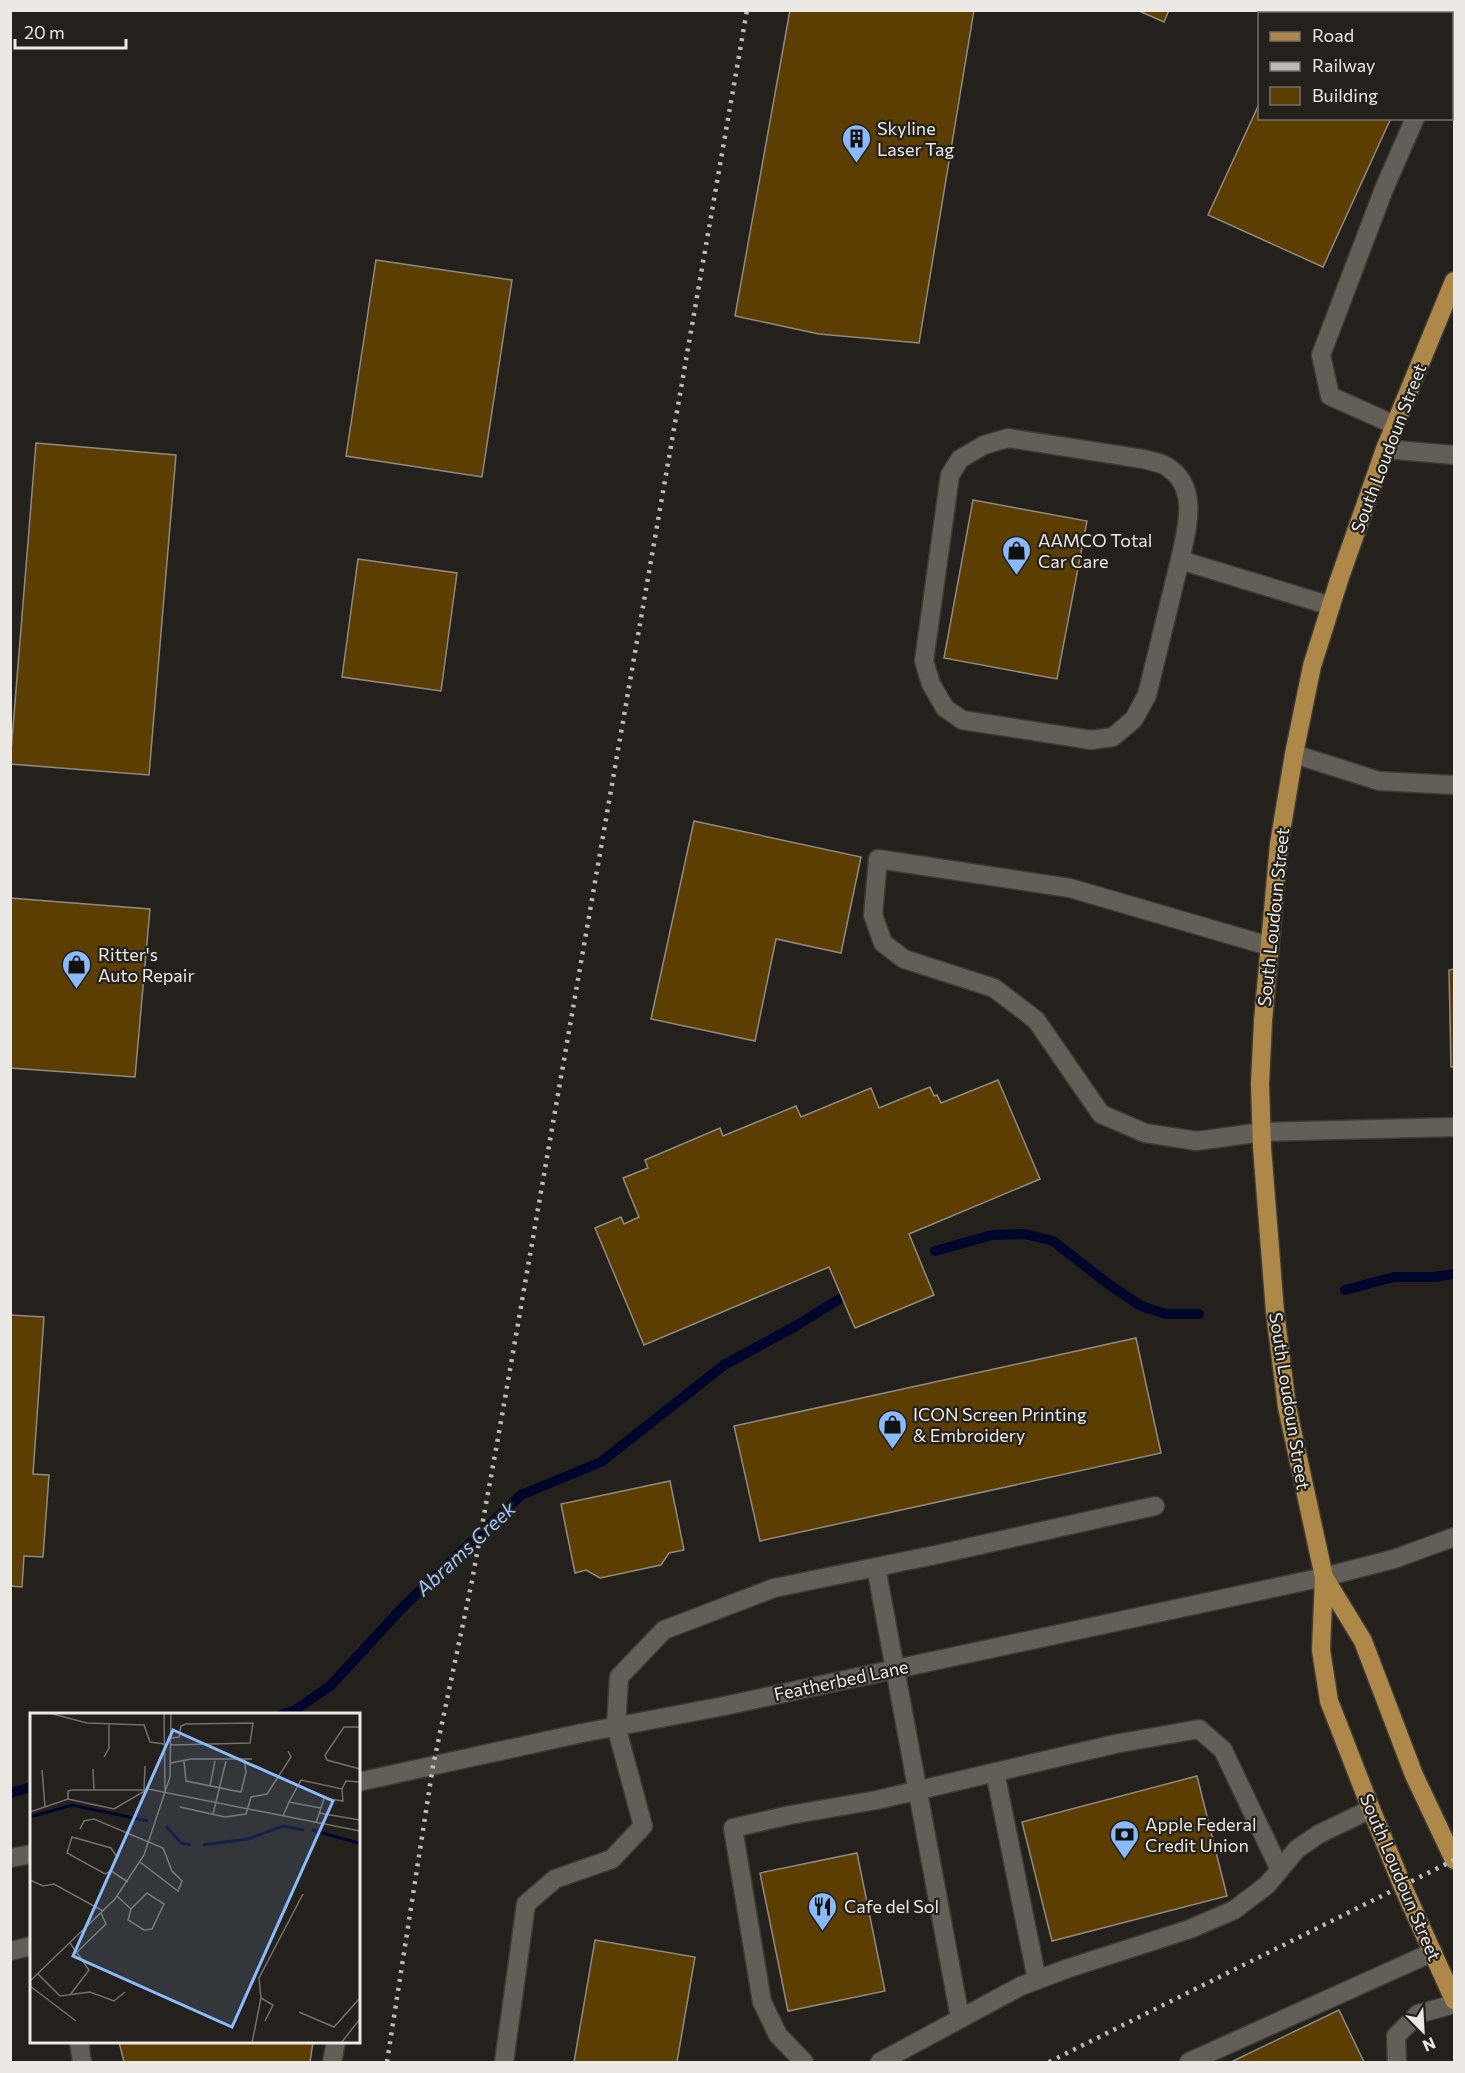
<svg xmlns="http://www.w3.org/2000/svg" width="1465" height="2073" font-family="Commissioner,sans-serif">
<rect width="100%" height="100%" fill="#24201b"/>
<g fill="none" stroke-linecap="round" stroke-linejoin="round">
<g stroke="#00062b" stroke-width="10">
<path d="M935,1251l57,-16 33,-1 28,7 54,42 34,23 25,8h33"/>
<path d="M1345,1290l49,-13h40l20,-3"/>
<path d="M282,1714l12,-3 36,-25 75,-81 116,-110 80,-33 123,-97 70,-38 55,-34"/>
<path d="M10,1793l22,-6"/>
</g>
</g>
<g fill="#5d3e02" stroke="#8f8a83" stroke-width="1.5">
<path d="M790,10h184l-55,333 -100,-9 -84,-18z"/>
<path d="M1137,10h32l-5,12z"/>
<path d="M1414,10h38l-1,4h-30z"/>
<path d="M1260,102v16h131l-68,149 -115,-52z"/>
<path d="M376,260l136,20 -30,197 -136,-21z"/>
<path d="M36,443l140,12 -27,320 -139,-11z"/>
<path d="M973,500l114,21 -30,158 -113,-21z"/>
<path d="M358,559l99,14 -16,118 -99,-14z"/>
<path d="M694,821l167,36 -20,96 -65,-14 -21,102 -104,-22z"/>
<path d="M10,898l140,11 -15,168 -125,-9z"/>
<path d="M1454,969v98h-3l-2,-97z"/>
<path d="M998,1080l42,99 -131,55 25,61 -79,33 -26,-61 -185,78 -49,-117 26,-11 3,7 15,-7 -16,-39 25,-10 -3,-8 75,-32 3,8 73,-30 5,11 70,-29 8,20 51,-21 4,9 3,-1 4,8z"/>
<path d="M10,1315l34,2 -11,157 16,1 -6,82 -19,-1 -2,31 -12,-1z"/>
<path d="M1136,1338l25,115 -401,88 -26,-115z"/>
<path d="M670,1481l14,69 -15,3 -8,12 -61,13 -14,-8 -11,3 -14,-69z"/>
<path d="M1197,1776l30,120 -175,45 -30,-119z"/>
<path d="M857,1853l28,138 -97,20 -28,-138z"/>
<path d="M595,1940l100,17 -18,105h-103z"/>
<path d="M1339,2010l25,52h-133z"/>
<path d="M119,2042h194l-3,20h-186z"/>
</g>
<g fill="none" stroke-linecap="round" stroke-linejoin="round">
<defs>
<g id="minor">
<path d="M1369,10l7,4"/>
<path d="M1452,50l2,2"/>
<path d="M1395,425l-65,-29 -9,-41 63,-166 31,-71"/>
<path d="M1385,449l69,6"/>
<path d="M1180,560l-33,135 -13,24 -21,18 -22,3 -129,-20 -17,-12 -14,-24 -7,-23 26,-186 10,-16 24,-14 24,-7 135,21c7,2 16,3 23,7 34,21 21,62 14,94l151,46"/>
<path d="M1294,754l85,27 75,4"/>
<path d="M1269,946l-199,-58 -192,-29 -5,56 10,28 21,16 90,29 42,32 65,94 44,19 52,8 65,-9 192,-5"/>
<path d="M876,1567l84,451"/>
<path d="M995,1772l42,208"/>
<path d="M358,1782l224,-49 142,-27 600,-129 70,-18 60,-22"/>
<path d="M10,1858l22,-4"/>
<path d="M10,1951l22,-5"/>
<path d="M79,2042l3,20"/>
<path d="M332,2062l4,-20"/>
<path d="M504,2062l22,-158 29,-25 57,-20 31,-33 -27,-100 3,-49 45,-47 110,-42 161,-33 220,-49"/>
<path d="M804,2062l-26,-27 -16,-33 -29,-174 57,-13 87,-15 238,-56 84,-15 24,21 57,120"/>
<path d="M880,2062l141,-76 45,-17 124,-40 44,-19 33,-25 30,-36 22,-15 52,-25"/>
<path d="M1189,2062l244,-110"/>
<path d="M1397,2062l-1,-26 22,-22 36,-10"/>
</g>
<g id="major">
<path d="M1454,281l-69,168 -46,131 -27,86 -18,88 -15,90 -16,177 -3,63 2,63 13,165 12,95 37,170 -3,73 8,51 42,108 32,78 51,113"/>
<path d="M1324,1577l39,64 51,134 40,85"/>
</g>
</defs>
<use href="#minor" stroke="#3e3b37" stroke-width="21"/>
<use href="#major" stroke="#3e3b37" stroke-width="21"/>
<use href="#minor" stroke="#635e57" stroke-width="18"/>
<use href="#major" stroke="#ad8849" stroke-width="18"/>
<g stroke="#bebbb7" stroke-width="4.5" stroke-dasharray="3 6" stroke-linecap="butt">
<path d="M387,2062l46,-296 39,-185 28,-154 247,-1417"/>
<path d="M1049,2062l405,-202"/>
</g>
</g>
<defs>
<symbol id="building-pin" viewBox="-11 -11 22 30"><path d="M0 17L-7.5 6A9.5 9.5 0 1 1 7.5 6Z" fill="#8bbafc" stroke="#24201b"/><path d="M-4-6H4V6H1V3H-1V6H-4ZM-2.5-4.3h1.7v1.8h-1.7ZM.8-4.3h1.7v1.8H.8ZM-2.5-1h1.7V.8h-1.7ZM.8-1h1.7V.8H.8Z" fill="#111"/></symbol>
<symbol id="shop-pin" viewBox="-11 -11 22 30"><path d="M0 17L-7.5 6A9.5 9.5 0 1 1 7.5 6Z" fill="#8bbafc" stroke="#24201b"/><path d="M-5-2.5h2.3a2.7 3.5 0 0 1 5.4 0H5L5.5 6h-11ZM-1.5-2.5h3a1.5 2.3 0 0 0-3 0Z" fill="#111"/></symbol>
<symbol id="bank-pin" viewBox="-11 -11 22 30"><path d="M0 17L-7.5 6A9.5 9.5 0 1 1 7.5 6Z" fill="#8bbafc" stroke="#24201b"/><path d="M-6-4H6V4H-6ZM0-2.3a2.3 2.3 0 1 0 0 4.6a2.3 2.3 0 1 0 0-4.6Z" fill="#111"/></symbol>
<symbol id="restaurant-pin" viewBox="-11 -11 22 30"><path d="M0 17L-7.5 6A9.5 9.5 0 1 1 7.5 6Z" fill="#8bbafc" stroke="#24201b"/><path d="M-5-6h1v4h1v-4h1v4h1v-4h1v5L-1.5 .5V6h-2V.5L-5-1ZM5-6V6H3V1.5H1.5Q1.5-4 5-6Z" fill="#111"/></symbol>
</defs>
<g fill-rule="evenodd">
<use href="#building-pin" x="840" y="122" width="33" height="45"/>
<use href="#shop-pin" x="1000" y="534" width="33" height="45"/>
<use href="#shop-pin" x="60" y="948" width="33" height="45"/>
<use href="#shop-pin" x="876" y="1408" width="33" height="45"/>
<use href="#bank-pin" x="1108" y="1818" width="33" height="45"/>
<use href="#restaurant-pin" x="806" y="1890" width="33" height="45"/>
</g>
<g text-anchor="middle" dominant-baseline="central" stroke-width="4.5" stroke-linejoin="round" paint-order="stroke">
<g font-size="18" fill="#ece9e5" stroke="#24201b" text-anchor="start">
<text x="877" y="128">Skyline<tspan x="877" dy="21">Laser Tag</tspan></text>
<text x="1038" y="540">AAMCO Total<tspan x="1038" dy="21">Car Care</tspan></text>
<text x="98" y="954">Ritter's<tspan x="98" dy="21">Auto Repair</tspan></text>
<text x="913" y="1414">ICON Screen Printing<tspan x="913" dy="21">&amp; Embroidery</tspan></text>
<text x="1145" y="1824">Apple Federal<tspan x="1145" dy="21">Credit Union</tspan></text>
<text x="844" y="1906">Cafe del Sol</text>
</g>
<g font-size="18" fill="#ece9e5" stroke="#24201b">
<text transform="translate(1388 448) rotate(-69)">South Loudoun Street</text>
<text transform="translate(1273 917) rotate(-84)">South Loudoun Street</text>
<text transform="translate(1290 1401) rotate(81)">South Loudoun Street</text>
<text transform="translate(841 1680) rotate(-12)">Featherbed Lane</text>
<text transform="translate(1401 1877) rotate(67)">South Loudoun Street</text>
</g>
<g font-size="20" font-style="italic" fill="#9ec5fc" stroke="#24201b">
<text transform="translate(465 1548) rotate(-43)">Abrams Creek</text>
</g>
</g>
<g transform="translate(30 1713)">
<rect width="330" height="330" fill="#24201b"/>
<path fill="none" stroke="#00062b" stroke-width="3" d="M0,104l42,-12 76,16M136,113l15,17 10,2M282,117l46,13M173,132l45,-6 35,-13 21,4"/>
<path fill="none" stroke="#74706c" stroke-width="1.5" d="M19,0l38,10 57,2 6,17 14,2M134,0l1,78M330,14h-16l-19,28 2,5 33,9M141,25l8,-1 2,-11 5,-2 67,-1 -3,20 -79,2M74,44l5,-9v-24M154,48l2,20 55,11 5,-20 -2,-13M141,50l20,-4h61M63,56l1,20M12,57l3,37M180,73l5,-25M38,86v-8l4,-1h72l1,-24M259,89l12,-22 41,9 4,-8 14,1M150,94l45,10 21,-3 5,-17 16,-3 24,-37 -3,-6M291,95l3,-10 19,3 -1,-12M0,99l38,-13 46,10 34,-20 212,42M289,100l41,7M183,101l13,-53M253,103l6,-14 32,6 -5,15M50,116l4,-8 10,-2 69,29 9,23 10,10 -4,10 -38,-29M81,158l-6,3 -38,-21 5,-16 39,11 6,9 -6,14 17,11M0,167l13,6 11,-2 49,27M87,183l14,13 -3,11 16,10 8,-1 12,-25 -17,-11 -16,16M40,230l19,27 -19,25M47,239l29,-28 -5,-11M8,261l22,22 30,-4 24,9 11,-9M0,268l85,-82 29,-44 26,-78 1,-64M0,273l46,35M231,285l-2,-20 44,-84M269,299l35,15 26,-29M222,330l9,-45 12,7 -8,16M311,330l19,-24"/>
<path fill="#8bbafc" fill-opacity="0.15" stroke="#8bbafc" stroke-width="3" d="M143,17l160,71 -101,226 -159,-71z"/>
<rect width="330" height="330" fill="none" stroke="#ece9e5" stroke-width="3"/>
</g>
<rect width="1465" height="2073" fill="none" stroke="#ece9e5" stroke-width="24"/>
<rect x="1258" y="12" width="195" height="108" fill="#24201b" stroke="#74706c" stroke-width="1.5"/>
<rect x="1270" y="32" width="30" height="9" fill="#ad8849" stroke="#74706c" stroke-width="1.5"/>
<text x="1312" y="42" font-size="18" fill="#ece9e5">Road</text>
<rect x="1270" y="62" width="30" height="9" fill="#bebbb7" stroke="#74706c" stroke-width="1.5"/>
<text x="1312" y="72" font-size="18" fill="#ece9e5">Railway</text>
<rect x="1270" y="87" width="30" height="18" fill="#5d3e02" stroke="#74706c" stroke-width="1.5"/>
<text x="1312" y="102" font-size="18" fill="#ece9e5">Building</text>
<g transform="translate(1423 2031) rotate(156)" stroke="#24201b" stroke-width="4.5" paint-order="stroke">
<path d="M0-4.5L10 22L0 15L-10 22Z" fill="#ece9e5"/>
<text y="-9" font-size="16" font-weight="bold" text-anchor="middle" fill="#ece9e5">N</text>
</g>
<path d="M15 39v9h111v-9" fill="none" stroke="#ece9e5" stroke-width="3"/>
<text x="24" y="39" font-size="18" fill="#ece9e5" stroke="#24201b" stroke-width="4.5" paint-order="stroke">20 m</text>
</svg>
